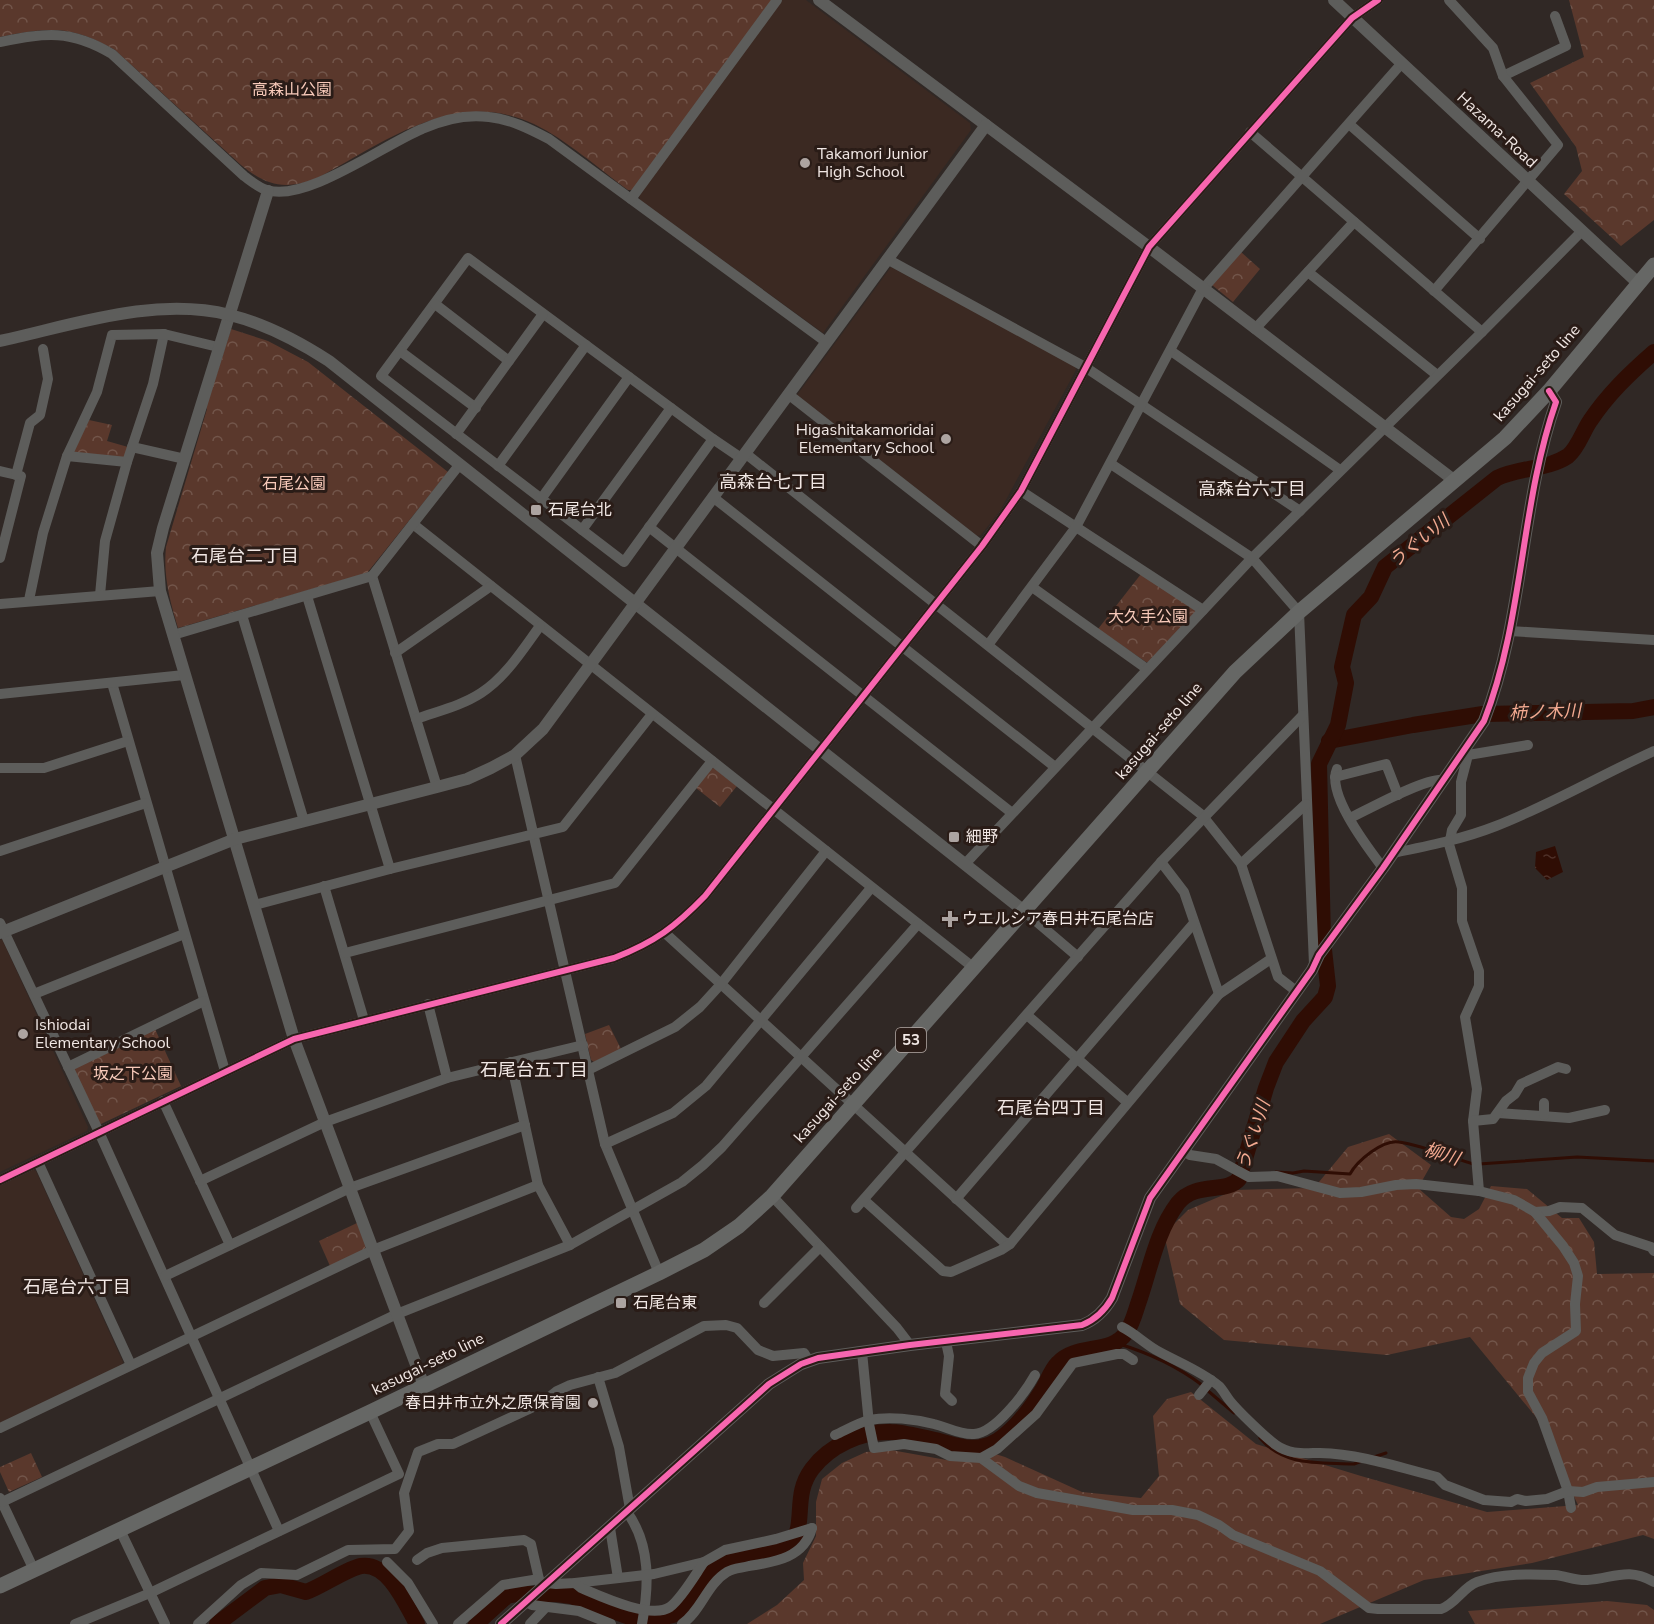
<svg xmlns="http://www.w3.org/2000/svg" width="1654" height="1624" font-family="'Nunito Sans','Noto Sans JP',sans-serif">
<defs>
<pattern id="forest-crowns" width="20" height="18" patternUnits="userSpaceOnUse" patternTransform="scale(1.5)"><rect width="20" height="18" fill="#5a382c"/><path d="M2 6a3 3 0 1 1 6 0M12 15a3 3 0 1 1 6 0" fill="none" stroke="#72554a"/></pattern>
<pattern id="water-ripples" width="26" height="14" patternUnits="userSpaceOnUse" patternTransform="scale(1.5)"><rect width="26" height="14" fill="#2f0d04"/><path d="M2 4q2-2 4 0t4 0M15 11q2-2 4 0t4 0" fill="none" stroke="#4e3028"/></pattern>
</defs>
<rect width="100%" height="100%" fill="#302825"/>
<g fill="#3b2922">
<path d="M782,0h24l164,123 1,7 -148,203 -183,-133 -1,-5z"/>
<path d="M891,267l184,99 1,4 -76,141 -19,24 -4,1 -180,-141z"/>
<path d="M2,939l86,188 -1,4 -87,41v-232z"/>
<path d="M32,1169l4,2 87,191 -1,3 -122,58v-238z"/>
</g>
<g fill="url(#forest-crowns)">
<path d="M0,0h772l-139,190h-5c-29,-21 -61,-50 -94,-66 -79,-37 -151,19 -218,55 -32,11 -49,7 -75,-14l-126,-115c-44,-25 -66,-23 -115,-13z"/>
<path d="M1569,0h85v220l-33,26 -57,-52 18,-23 -6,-24 -46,-64 54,-26z"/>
<path d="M1241,252l19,17 -27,33 -21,-17z"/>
<path d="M231,329l37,12 40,21 140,110 -81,101 -189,55c-8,-27 -15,-52 -12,-81l41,-138 -1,-1z"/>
<path d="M89,420l23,5 -5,16 21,6 -4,12 -51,-6z"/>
<path d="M1141,574l54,35v4l-46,49h-3l-48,-33z"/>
<path d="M714,768l23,18 -17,21 -24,-19 14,-19z"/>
<path d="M609,1025l12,24 -27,13 -3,-2 -6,-26z"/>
<path d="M155,1029l26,57 -80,38 -3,-2 -24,-51 2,-5z"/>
<path d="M1389,1134l42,31 -13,23 33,29 13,2 15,-10 12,-23 36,3 35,29h17l15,24 3,32 57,-1v266l-11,-4 -111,28 -108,17 -104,44h-573l30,-19 27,-25 -1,-17 13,-27v-34l6,-23 20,-16 24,-11 25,-2 61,11 37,-9 16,5 77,35 59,6 18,-22 -6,-60 14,-17 24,-7 65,52 105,32 126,36 91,-7 -42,-88 -66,-80 -83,18 -163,-15 -44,-36 -16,-70 24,-24 47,-20 79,-2 34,-41z"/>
<path d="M357,1223l9,23 -2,4 -34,16 -11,-25z"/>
<path d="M31,1453l11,24 -33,15 -9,-20v-5z"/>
<path d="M1607,1601l40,4 7,5v14h-179l-7,-13z"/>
</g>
<path fill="url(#water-ripples)" d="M1555,846l8,26 -16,8 -12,-12 1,-16z"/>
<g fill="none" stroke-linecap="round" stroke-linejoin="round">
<g stroke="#2f0d04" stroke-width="3">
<path d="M1479,1164l98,-7 77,4"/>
<path d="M1276,1172l17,1 11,-2 46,3c7,-13 33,-35 49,-32 21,3 52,15 74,22"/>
<path d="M1116,1343c30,9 61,23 86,42"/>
<path d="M1207,1390l27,23"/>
<path d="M1260,1438c24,29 59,24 94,26l8,-3"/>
<path d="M1374,1457l12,-4"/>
</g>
<g stroke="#2f0d04" stroke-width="16">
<path d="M1329,741l84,-16 70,-11 150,-3 21,-4"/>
<path d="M217,1624l48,-36 16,-3 25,7c15,-5 42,-24 55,-26 28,-4 45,39 56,58"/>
<path d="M476,1624l31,-28 10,-2h40l14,2 67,24h13l22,-5 15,-12 18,-27 18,-14 67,-16c16,-25 1,-50 21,-77 18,-24 50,-38 79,-37 10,0 30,5 40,7 24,5 42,16 66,2 20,-13 35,-34 47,-54 4,-8 8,-18 14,-24 18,-20 53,-8 68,-30 6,-8 9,-20 12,-29 12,-34 18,-72 40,-101 18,-22 48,-9 61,-24l27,-91 10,-26 27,-41 22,-24 3,-11 -5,-45 -4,-177 19,-39 8,-42 -4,-16 12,-52 17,-18 14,-30 112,-89c23,-11 50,-8 71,-22 10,-8 15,-25 22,-35 18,-27 40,-48 64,-69"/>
</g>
<g stroke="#5d5d5b" stroke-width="10">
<path d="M0,42c46,-9 70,-13 112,12l132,122c7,5 15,12 23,14 38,13 118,-46 155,-61 20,-9 45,-15 67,-12 21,2 41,12 60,22l277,203"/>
<path d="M1503,76l63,-30 -11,-30"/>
<path d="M1349,124l131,115"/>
<path d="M1250,132l232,200"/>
<path d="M631,199l146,-199"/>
<path d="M468,258l245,181 -89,123 -243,-186z"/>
<path d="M887,259l198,108 215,144"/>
<path d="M1308,272l129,103"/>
<path d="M1434,291l124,-146 -55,-69 -10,-28 -44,-48"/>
<path d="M435,304l74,57"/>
<path d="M1255,329l99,-107"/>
<path d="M400,351l76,57"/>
<path d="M1171,351l169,119"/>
<path d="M788,394l194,152"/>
<path d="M456,434l87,-120"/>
<path d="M713,439l28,19"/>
<path d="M132,447l53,12"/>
<path d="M745,453l457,362 39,49 37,113 18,14"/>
<path d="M67,456l60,6"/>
<path d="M1111,464l141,94 47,54 15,352"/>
<path d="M498,466l88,-121"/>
<path d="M0,471l21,5 -21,82"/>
<path d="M16,475l14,-52 10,-8 8,-36 -5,-30"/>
<path d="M1021,491l182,119"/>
<path d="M714,498l341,269"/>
<path d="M541,499l88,-122"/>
<path d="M413,524l561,444"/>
<path d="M649,527l363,286"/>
<path d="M582,530l89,-122"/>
<path d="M372,576l65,211"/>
<path d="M1032,587l115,82"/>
<path d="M100,595l5,-54 22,-79 26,-78 11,-50"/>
<path d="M307,596l83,273"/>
<path d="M29,600l14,-67 24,-77 30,-64 15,-57 52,-1 54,13"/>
<path d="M0,604l160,-13"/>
<path d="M242,615l62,206"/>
<path d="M1510,631l144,9"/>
<path d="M173,635l199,-59 88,-112"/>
<path d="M988,645l88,-118 126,-237 200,-227"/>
<path d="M395,653l96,-67"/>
<path d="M112,683l113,388"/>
<path d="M0,694l184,-19"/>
<path d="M416,719c22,-8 45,-13 65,-26 25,-16 42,-44 59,-67"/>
<path d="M515,755l90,389 54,129"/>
<path d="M0,768h44l84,-27"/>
<path d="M1337,769c-11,25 31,79 46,99"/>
<path d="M1335,777l51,-13 12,31"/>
<path d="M1350,818c17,-8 78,-42 94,-38"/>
<path d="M1448,841l14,47v33l17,50v15l-14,31 12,72 -4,32 6,70"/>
<path d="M1450,841l2,-11 9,-15v-33l7,-27 60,-10"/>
<path d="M0,851l146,-48"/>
<path d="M1393,853c35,-7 70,-14 103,-27 54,-21 105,-51 158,-75"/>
<path d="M1161,862l23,30 35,102"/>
<path d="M965,864l287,-306 230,-226 100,-101"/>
<path d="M1241,864l65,-60"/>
<path d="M324,886l40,134"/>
<path d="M255,905l135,-36 173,-42 89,-113"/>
<path d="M1024,911l54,46"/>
<path d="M0,923l99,209 180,399"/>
<path d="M665,933l339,309 6,2"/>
<path d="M345,953l270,-70 97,-122"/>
<path d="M34,994l150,-60"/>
<path d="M428,1004l19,74"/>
<path d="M1027,1015l100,87"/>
<path d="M511,1062l27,123 32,60"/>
<path d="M68,1067l136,-66"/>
<path d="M588,1070l87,-43 25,-20 21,-23 105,-133"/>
<path d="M163,1101l67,144"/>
<path d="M1498,1113l71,5 36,-8"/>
<path d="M1544,1115v-12"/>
<path d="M1473,1121l20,-2 13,-18 9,-7 6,-10 37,-17 8,2"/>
<path d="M605,1144l68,-31 33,-27 165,-198"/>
<path d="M1184,1151l6,4 26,4 33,18 28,-1 63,17 21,-1 35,-7 20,-1 63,7 35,9 21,12 14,-1 11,-4 22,1 33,27 36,12 3,4"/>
<path d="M38,1162l93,203"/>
<path d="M0,1180l294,-141 320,-81c41,-16 61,-31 91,-62l277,-350 39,-55 128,-244 203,-229 26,-18"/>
<path d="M200,1181l125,-59 122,-44 136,-33"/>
<path d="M772,1196l125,132 13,17"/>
<path d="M956,1199l238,-276"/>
<path d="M864,1200l79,71 8,1 50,-22 9,-6 209,-250 52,-35"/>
<path d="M856,1208l305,-346 142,-147"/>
<path d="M1535,1212l28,34 11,17 4,13 -3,28 1,27 -34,22 -8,10 -6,15v14l14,26 26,73 3,17"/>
<path d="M165,1276l185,-88 175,-63"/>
<path d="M764,1303l56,-56"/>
<path d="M1122,1327c12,6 21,15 34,23 21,12 44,20 63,36 4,4 7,10 11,15 8,10 35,36 46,44 14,10 28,8 44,8 40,1 78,14 117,24l8,8 39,15 27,2 6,-3 9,2 21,-2 21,-8 15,1 14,-5 57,-5"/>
<path d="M946,1342l3,14 -4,38 7,7"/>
<path d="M862,1352l7,72 5,24 30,-4 32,5 14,7 31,2 38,28 18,7 96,17h39l26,5 21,10 14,10 87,36 49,37 9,1h63c15,-5 22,-22 36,-27 24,-9 54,-8 78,-7 11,1 22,6 32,5 27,-2 41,-13 67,2"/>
<path d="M598,1377l21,70 11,62"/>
<path d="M1199,1395l12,-15"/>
<path d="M0,1428l373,-178 165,-65"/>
<path d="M835,1435c11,-5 23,-12 34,-15 20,-4 46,-1 65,4 13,3 26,11 40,10 21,-1 51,-41 61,-59"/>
<path d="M981,1458l16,-9 39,-35 37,-51 44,-9h7l9,6"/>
<path d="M0,1498l34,72"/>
<path d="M2,1502l395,-188 173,-69 112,-63 21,-17 19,-18 196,-223"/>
<path d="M627,1512c24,33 22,74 15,112"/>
<path d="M610,1528l8,50"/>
<path d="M120,1530l45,94"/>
<path d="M417,1560l10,-7 15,-5 82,-8 7,4 10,44"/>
<path d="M387,1562l21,21 25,41"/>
<path d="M547,1583l9,1 19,-1 79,-9 50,-12 21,-12 51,-11 36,-11"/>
<path d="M575,1583l6,5c19,8 70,32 89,19 12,-9 25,-32 34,-45"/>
<path d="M526,1602l6,3 47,6 32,13"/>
<path d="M75,1624l75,-31 249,-119 -29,-62"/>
<path d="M198,1624l43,-39 20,-12 36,2 51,-25 47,-1 14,-18 -5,-38 14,-41 20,-8h15l89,-41 15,-12 13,-6 45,-12 89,-47 22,-1 11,3 21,22 15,6 31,-3 5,8"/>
<path d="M458,1624l45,-39 36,-6"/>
<path d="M530,1624l16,-17"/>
<path d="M682,1624c19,-13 25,-40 45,-52 6,-4 15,-4 22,-6 26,-4 55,-8 63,-38"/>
</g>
<g stroke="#5d5d5b" stroke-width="12">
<path d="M819,0l330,247 306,234"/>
<path d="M1334,0l304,283"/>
<path d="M268,191l-105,337 -6,25 3,38 134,448 130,347"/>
<path d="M0,341c73,-16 155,-45 230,-26 36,9 68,26 99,46l695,550"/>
<path d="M0,933l235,-94 202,-52 30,-8 24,-11 24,-13 28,-26 47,-64 396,-540"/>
<path d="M501,1624l268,-240 32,-20 17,-6 92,-13 172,-20c13,-5 23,-15 30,-27l38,-100 162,-228 7,-15 64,-87 101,-147c40,-102 36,-216 72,-319l-7,-11"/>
</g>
<path stroke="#666765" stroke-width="15" d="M0,1586l370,-174 289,-139 45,-23 35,-24 33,-30 463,-524 64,-60 206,-174 44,-47 105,-126"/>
<defs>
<g id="cycleway">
<path d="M0,1180l294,-141 320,-81c41,-16 61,-31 91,-62l277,-350 39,-55 128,-244 203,-229 26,-18"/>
<path d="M501,1624l268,-240 32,-20 17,-6 92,-13 172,-20c13,-5 23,-15 30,-27l38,-100 162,-228 7,-15 64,-87 101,-147c40,-102 36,-216 72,-319l-7,-11"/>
</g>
</defs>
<use href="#cycleway" stroke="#2a1c17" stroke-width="10"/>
<use href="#cycleway" stroke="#f766af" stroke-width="6"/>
</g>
<g fill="#ada4a1" stroke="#2a1c17" stroke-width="2">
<circle cx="805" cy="163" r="6"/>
<circle cx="946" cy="439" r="6"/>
<rect x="530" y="504" width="12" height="12" rx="3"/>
<rect x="948" y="831" width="12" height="12" rx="3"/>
<path d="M947 910h6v6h6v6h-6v6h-6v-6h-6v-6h6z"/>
<circle cx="23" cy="1034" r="6"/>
<rect x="615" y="1297" width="12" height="12" rx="3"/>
<circle cx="593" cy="1403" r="6"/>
</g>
<g text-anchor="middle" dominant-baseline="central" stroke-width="6" stroke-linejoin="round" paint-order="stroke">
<rect fill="#2a1c17" stroke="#b5aaa6" stroke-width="1.5" x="896" y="1028" width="30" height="24" rx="4.5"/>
<g font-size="15" font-weight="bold" fill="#f1e7e4">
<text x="911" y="1040">53</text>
</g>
<g font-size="16" fill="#f7c9b9" stroke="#2a1c17">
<text x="292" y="90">高森山公園</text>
<text x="294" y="484">石尾公園</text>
<text x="1148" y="617">大久手公園</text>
<text x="133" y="1074">坂之下公園</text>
</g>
<g font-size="16" fill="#f1e7e4" stroke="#2a1c17">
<text transform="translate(1497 130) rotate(43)">Hazama-Road</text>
<text transform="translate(1537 373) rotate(-49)">kasugai-seto line</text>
<text transform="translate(1159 731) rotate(-49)">kasugai-seto line</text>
<text transform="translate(838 1095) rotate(-48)">kasugai-seto line</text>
<text transform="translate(428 1364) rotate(-26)">kasugai-seto line</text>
</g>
<g font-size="16" fill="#f1e7e4" stroke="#2a1c17" text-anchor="start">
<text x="817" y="154">Takamori Junior<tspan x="817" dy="18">High School</tspan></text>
<text x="934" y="430" text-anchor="end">Higashitakamoridai<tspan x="934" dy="18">Elementary School</tspan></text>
<text x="548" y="510">石尾台北</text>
<text x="966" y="837">細野</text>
<text x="962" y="919">ウエルシア春日井石尾台店</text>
<text x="35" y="1025">Ishiodai<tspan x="35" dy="18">Elementary School</tspan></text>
<text x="633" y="1303">石尾台東</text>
<text x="581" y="1403" text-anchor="end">春日井市立外之原保育園</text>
</g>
<g font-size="18" fill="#f1e7e4" stroke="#2a1c17">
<text x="773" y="482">高森台七丁目</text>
<text x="1252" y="489">高森台六丁目</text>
<text x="245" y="556">石尾台二丁目</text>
<text x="534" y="1070">石尾台五丁目</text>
<text x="1051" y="1108">石尾台四丁目</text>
<text x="77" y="1287">石尾台六丁目</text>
</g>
<g font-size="18" font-style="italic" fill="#f4aa91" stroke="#2a1c17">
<text transform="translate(1419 541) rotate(-39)">うぐい川</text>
<text transform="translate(1545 712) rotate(-2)">柿ノ木川</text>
<text transform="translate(1253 1135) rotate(-72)">うぐい川</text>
<text transform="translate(1442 1154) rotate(17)">柳川</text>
</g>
</g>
</svg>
